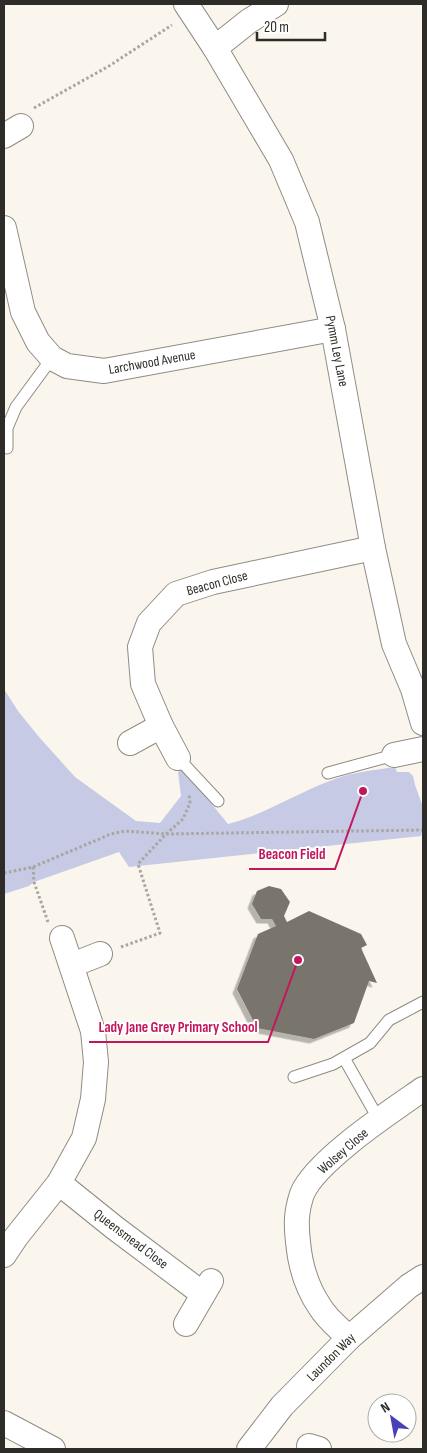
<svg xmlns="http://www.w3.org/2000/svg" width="427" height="1453" font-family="'Sofia Sans Condensed',sans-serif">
<defs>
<filter id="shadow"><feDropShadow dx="-4.5" dy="4.5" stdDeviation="0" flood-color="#0004"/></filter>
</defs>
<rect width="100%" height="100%" fill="#faf5ed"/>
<path fill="#c6cae4" d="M4,689l14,22 21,26 36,40 61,44 24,2 21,-27 -3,-24 5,-3 45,55c38,-10 70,-32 107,-45 19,-7 40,-9 60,-12l2,5h12l4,4 2,9 8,22v20l-2,9 -292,31 -10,-15 -85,30 -5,4 -25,8z"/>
<path fill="#79756d" filter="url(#shadow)" d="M269,886l12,3 9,13 -6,14 3,6 22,-11 52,23 6,11 -6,3 16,35 -8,-2 -15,42 -40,16 -57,-11 -20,-39 21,-55 18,-8 -4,-7h-11l-9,-15 5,-13z"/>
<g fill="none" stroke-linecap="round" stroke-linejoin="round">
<defs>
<g id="service">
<path d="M7,448v-20l9,-21 36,-49"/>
<path d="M178,758l40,43"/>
<path d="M328,773l66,-18"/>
<path d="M344,1058l35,62"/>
<path d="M294,1077l39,-13 37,-21 19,-23 34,-18"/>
</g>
<g id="minor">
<path d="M186,4l29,44 66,112 26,62 26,107 40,219 21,96 19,45 10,34"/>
<path d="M215,48l34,-27 27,-17"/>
<path d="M4,136l17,-10"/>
<path d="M4,228l19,84 15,30 14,16 15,8 37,5 229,-42"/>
<path d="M130,743l31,-17"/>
<path d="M394,755l29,-6"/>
<path d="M178,758l-17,-32 -18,-42 -3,-37 9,-24 27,-29 37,-12 160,-34"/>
<path d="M72,965l28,-11"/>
<path d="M59,1183l56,45 88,66"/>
<path d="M4,1255l12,-18 43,-54 25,-45 9,-39 3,-37 -3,-31 -31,-93"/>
<path d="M186,1324l25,-43"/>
<path d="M349,1338c-10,-10 -22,-19 -29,-31 -13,-19 -20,-42 -22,-65 -2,-18 -2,-30 4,-48 13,-33 91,-84 121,-105"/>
<path d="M4,1423l49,26"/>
<path d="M309,1446l10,3"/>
<path d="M249,1449l33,-43 67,-68 60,-52 14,-9"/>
</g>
</defs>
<use href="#service" stroke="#908c84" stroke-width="13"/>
<use href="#minor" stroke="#908c84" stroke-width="26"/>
<g stroke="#a9a59f" stroke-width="3" stroke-dasharray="2.5 2.5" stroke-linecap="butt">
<path d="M34,108l75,-42 63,-41"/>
<path d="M33,867l1,15 14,40"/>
<path d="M4,873l29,-6 78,-33 14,-3 41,3 257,-4"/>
<path d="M121,947l39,-14 -22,-69 28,-30 17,-15 7,-16 -1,-9"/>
</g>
<use href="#service" stroke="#fff" stroke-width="11"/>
<use href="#minor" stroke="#fff" stroke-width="24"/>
</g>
<g text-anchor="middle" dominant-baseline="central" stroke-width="4" stroke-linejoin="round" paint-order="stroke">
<g font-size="14" fill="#2d2c28" stroke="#fff">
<text transform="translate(337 351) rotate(79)">Pymm Ley Lane</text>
<text transform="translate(152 362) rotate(-10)">Larchwood Avenue</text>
<text transform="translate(217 583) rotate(-15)">Beacon Close</text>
<text transform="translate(343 1151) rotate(-41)">Wolsey Close</text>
<text transform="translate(131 1239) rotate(37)">Queensmead Close</text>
<text transform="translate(331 1357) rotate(-45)">Laundon Way</text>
</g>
</g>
<path fill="none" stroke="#c2185b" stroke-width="2" d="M363 791L335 869H249M298 960L268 1042H89"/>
<g fill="#c2185b" stroke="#fff" stroke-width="2">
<circle cx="363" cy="791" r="5"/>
<circle cx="298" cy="960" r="5"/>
</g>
<g font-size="15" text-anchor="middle" font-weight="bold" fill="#c2185b" stroke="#fff" stroke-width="4" stroke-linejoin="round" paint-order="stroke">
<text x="292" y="859">Beacon Field</text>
<text x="178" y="1032">Lady Jane Grey Primary School</text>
</g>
<rect width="427" height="1453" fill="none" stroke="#2d2c28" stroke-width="10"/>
<g transform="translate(392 1418) rotate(328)"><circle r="24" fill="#ffffff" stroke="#ababa9"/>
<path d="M0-4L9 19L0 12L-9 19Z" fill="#4941b7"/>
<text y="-8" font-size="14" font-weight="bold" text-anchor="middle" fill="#2d2c28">N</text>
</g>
<path d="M257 32v8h68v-8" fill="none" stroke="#2d2c28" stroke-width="2.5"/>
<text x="264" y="32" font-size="15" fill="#2d2c28" stroke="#ffffff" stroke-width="4" paint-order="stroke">20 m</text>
</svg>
